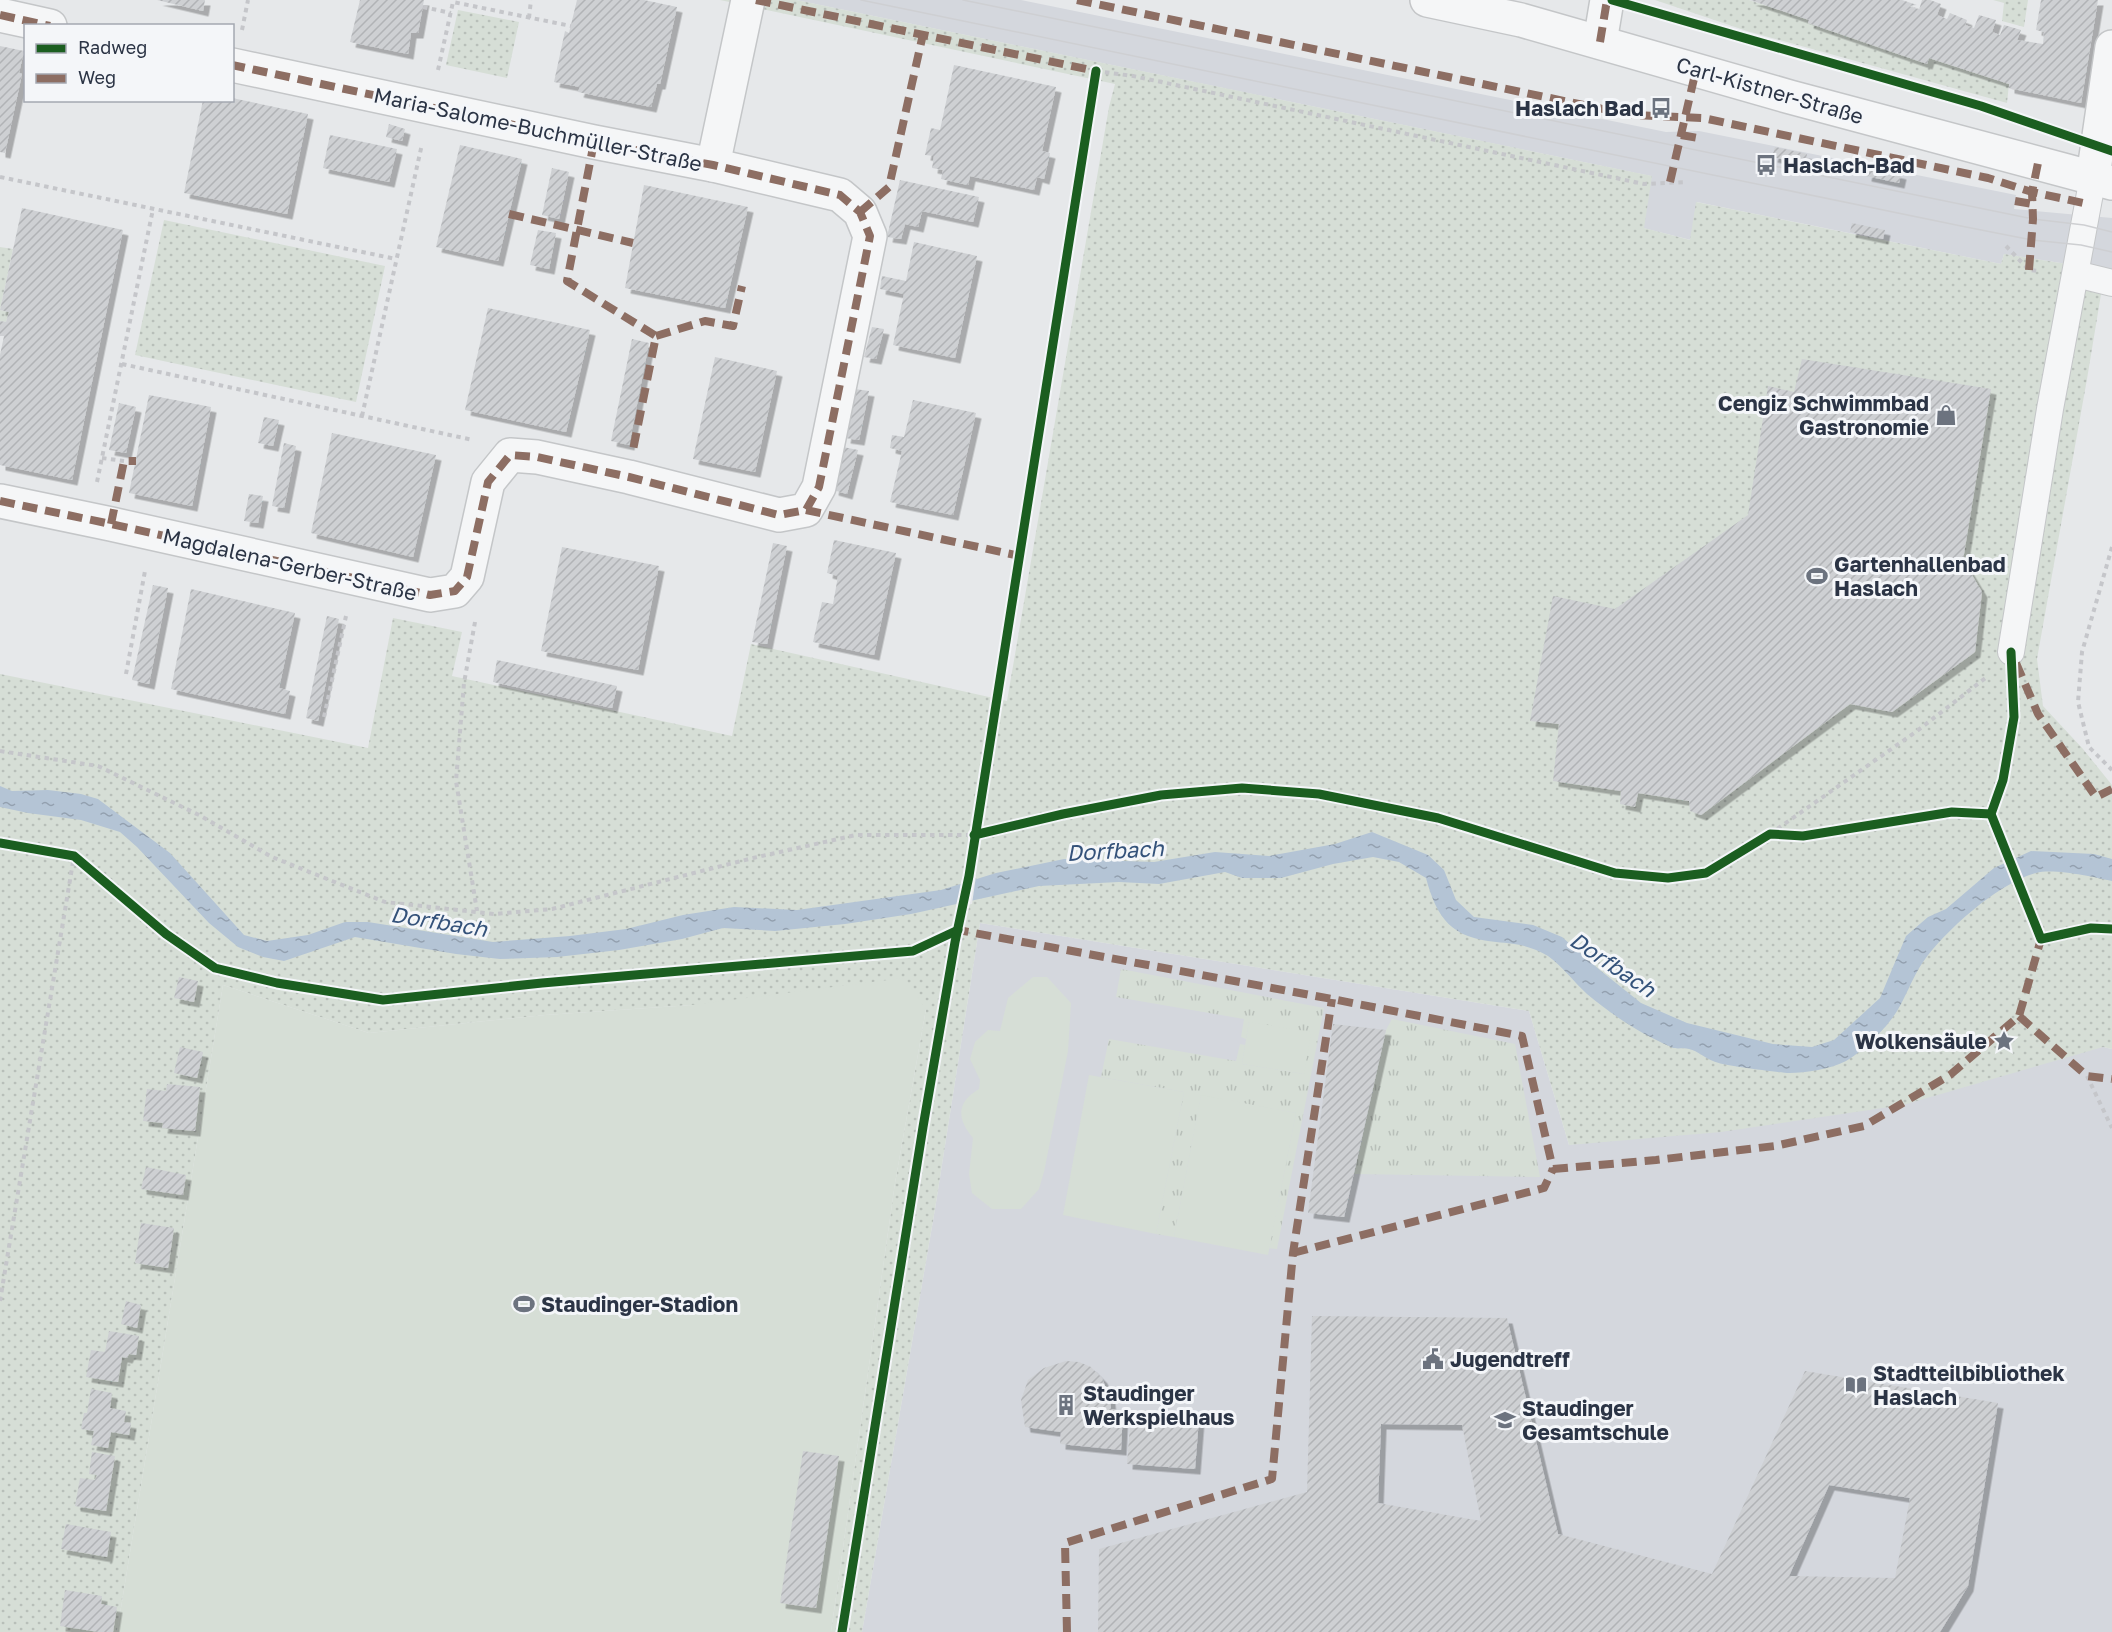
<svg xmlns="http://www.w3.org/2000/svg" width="2112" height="1632" font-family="'Golos Text',sans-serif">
<defs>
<pattern id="grass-tufts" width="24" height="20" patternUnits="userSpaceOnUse" patternTransform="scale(1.5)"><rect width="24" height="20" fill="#d6ded6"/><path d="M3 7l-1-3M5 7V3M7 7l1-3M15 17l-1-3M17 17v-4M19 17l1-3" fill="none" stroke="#b8bfb9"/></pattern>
<pattern id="park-dots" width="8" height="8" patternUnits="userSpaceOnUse" patternTransform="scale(1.5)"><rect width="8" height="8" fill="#d6ded6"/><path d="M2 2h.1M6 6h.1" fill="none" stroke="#b8bfb9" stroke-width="1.8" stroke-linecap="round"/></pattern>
<pattern id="water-ripples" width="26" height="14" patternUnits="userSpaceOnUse" patternTransform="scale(1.5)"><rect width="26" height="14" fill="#b4c4d5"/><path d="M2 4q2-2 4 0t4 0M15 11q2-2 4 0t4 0" fill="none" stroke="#93a0af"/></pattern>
<pattern id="building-hatch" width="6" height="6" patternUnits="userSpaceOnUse" patternTransform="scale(1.5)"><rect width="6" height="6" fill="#ced0d3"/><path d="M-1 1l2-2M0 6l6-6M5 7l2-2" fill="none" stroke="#b1b3b6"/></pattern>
<filter id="shadow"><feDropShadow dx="5.5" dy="5.5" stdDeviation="0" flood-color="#0004"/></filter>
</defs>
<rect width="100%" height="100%" fill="#e6e8ea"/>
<g fill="#d4d7dd">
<path d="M796,0h225l645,132 33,-1 317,64 -2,14 98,9v53l-108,-17 -3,10 -304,-62 -6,38 -48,-12 8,-52z"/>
<path d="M980,923l549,88 40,134 534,-98 9,2v583h-1250l73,-423z"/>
</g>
<g fill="url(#grass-tufts)">
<path d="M1121,969l203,39 -47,241 -8,-1 27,-135 -95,-17 -27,141 -18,-3 28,-142 -83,-15 8,-38 127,22 4,-17 5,1 -3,19 62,10 -55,-52 -3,17 -5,-2 3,-18 -128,-22z"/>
<path d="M1392,1019l123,25 25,133 -186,-3 32,-144z"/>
</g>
<g fill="url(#park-dots)">
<path d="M720,0h76l856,176 -8,52 46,12 6,-38 305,62 3,-10 101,16 -18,109 -50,280 6,47 40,43 29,36v264l-9,-2 -200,58 -182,27 -152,13 -40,-134 -549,-88 -45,286 -73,423h-31l64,-449 31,-174 -234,-4 -147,10 -176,18 -146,-48 -106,647h-117v-958l368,74 25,-130 69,14 -10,44 280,60 19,-92 256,57 102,-594 6,-23z"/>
<path d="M1655,0h94l60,20 -1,3 119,40 2,-5 80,26 -2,19 -260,-72z"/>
<path d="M1993,0h35l-4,27 -22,-6 2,-18z"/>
<path d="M458,10l61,12 -12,56 -61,-13z"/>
<path d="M164,220l221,46 -29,136 -221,-47z"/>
<path d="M0,247l13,2 -13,61 9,2 -3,10 -6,-1z"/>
</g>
<g fill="#d6ded6">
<path d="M1033,977h14l24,26 -3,48 -24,121 -5,17 -18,20h-29l-20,-16 -3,-19 4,-36c-17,-20 -16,-36 6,-49l1,-9 -10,-21 5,-17 13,-12 12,1 8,-33z"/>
<path d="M904,978l22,31 -31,174 -64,449h-714l106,-647 146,48 176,-18 147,-10z"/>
<path d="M1249,1022l62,10 -7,42 -62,-10z"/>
<path d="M1089,1075l95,17 -28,142 -93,-19z"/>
<path d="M1201,1095l95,18 -28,142 -94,-18z"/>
</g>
<path fill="url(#water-ripples)" d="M0,786l12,5 36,-1 33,4 17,5 72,54 74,82 23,6 41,-6 37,-13h23l125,20 77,-6 56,-7 57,-14 51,-8 63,3 144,-20 55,-17 68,-14 90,3 61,-10 54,4 66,-12 37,-12 56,23 16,15 12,30 18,17 59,8 29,12 39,34 40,32 46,20 86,21 39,3 22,-7 46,-42 26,-62 22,-19 18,-8 48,-41 37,-17 63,3 18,5v22c-19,-4 -58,-13 -76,-8 -39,11 -90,57 -113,89 -12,17 -19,42 -33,59 -9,12 -31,33 -44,40 -15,8 -40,12 -57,12 -12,-1 -67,-7 -76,-12 -8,-3 -15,-10 -24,-12 -6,-2 -12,1 -18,-2 -30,-13 -59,-32 -84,-53 -13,-12 -25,-28 -39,-38 -19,-11 -31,-12 -52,-14 -44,-4 -59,-23 -70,-64l-27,-16 -26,-5 -40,7 -52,14h-39l-17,-6 -66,12 -40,-2 -80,4 -128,28 -66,10 -70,7 -52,-3 -41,11 -63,11 -62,7 -57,2 -44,-5 -101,-17 -71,24 -21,-4 -25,-10 -29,-24 -72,-76 -17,-15 -39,-12 -53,-7 -28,-6z"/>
<path fill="#e6e8ea" d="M976,876l-4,28 -15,3 5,-26z"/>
<g fill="url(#building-hatch)" fill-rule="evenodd" filter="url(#shadow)">
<path d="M157,0h48l-2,11z"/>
<path d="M360,0h64l-6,33h-7l-3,21 -58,-12z"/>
<path d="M577,0h67l33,7 -17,77h-3l-6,23 -73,-15 2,-5 -26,-5 11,-51 4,2z"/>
<path d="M1750,0h152l15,5 -8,1 10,4 3,-10h8l11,4 -4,11 10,4 3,-6 17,7 -2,5 9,3 5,-13 17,5 -4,12 8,3 4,-10 17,5 -4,10 26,4 1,-12 -8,-2 5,-30h57l-17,103 -72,-15v-4l-80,-26 -2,6 -119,-41 1,-3z"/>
<path d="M0,46l24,5 -5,22 3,1 -17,79 -5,-1z"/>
<path d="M954,65l102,22 -14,64 8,2 -6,26 -7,-2 -3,13 -64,-14 -2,9 -27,-6 2,-9 -11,-2 2,-12 -9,-1 6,-27 9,2z"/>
<path d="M232,98l76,16 -21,100 -103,-21 19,-93h29z"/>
<path d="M389,124l16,5 -3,12 -16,-4z"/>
<path d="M330,135l67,14 -8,33 -66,-14z"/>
<path d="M460,145l62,14 -24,102 -62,-14z"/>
<path d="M1775,147l32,7 -2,10 -33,-7z"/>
<path d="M1868,166l33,8 -2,9 -33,-7z"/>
<path d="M552,168l17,4 -10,47 -17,-4z"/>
<path d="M900,180l79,17 -6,25 -51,-11 -4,16 -13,-3 -4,15 -14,-2z"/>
<path d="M644,185l104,22 -23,101 -100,-20z"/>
<path d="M22,208l101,22 -51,250 -72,-15v-110l4,-19h-4v-15l6,1 3,-10 -9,-2z"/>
<path d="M1852,223l33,7 -2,9 -33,-7z"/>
<path d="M538,230l18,3 -7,36 -19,-4z"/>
<path d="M914,242l63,14 -22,102 -62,-13 11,-51 -24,-5 2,-13 24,5z"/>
<path d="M488,308l102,22 -24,102 -101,-22z"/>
<path d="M872,327l12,2 -8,30 -12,-2z"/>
<path d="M632,339l17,4 -20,102 -18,-4z"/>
<path d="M715,357l62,14 -22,101 -62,-13z"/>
<path d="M1802,359l189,30 -28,171 19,32 -7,60 -83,60 -42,-8 -149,111 -11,-4 -1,-10 -51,-8 -3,14 -15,-3 1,-13 -68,-10 6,-57 -29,-3 23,-125 62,13 133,-94 20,-129 26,6z"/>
<path d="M855,389l14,2 -10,49 -14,-2z"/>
<path d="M149,395l62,12 -19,99 -63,-13z"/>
<path d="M913,400l63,13 -23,102 -63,-13 12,-51 -12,-3 2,-13 12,2z"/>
<path d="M119,403l17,4 -10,46 -17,-3z"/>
<path d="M264,417l15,3 -6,26 -15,-3z"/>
<path d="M332,433l104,22 -23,102 -102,-24z"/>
<path d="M284,443l12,3 -12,62 -12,-2z"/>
<path d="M843,447l15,3 -11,44 -14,-4z"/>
<path d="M249,494l14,2 -5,27 -14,-2z"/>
<path d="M834,540l62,13 -22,102 -61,-13 9,-40 11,2 5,-28 -11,-3z"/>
<path d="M773,543l14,3 -20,98 -15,-2z"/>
<path d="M562,547l97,19 -21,104 -97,-19z"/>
<path d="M153,585l15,3 -19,96 -17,-4z"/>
<path d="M191,589l104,24 -16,75 11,3 -5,23 -114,-25z"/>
<path d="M327,616l12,3 -21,102 -12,-3z"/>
<path d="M497,660l120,26 -5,22 -119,-26z"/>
<path d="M179,977l19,4 -4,21 -20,-4z"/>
<path d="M1333,1024l53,6 -42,187 -36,-4z"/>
<path d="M180,1047l23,5 -6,26 -23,-5z"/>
<path d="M167,1084l33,3 -5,44 -33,-3 1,-5 -20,-2 4,-32 19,2z"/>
<path d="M146,1167l40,8 -3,20 -42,-6z"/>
<path d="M141,1223l33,5 -6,40 -33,-5z"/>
<path d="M126,1301l15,4 -4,23 -16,-4z"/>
<path d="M1312,1316l195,2 51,216 154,40 93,-203 193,32 -30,183 -28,46h-842l1,-83 208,-57zM1381,1424l81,1 19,96 -103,-18zM1829,1485l81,13 -15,80 -106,-2z"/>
<path d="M109,1331l30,5 -3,19 -7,-1 -2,4 -5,-1 -4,25 -32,-5 5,-27 14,2z"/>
<path d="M1066,1361l13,1 12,5 11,11 8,21 1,10 12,2 -2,39 -61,-6 1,-12 -36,-5 -4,-27 7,-20 16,-12z"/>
<path d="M91,1389l21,4 -2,15 16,3 -2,11 7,1 -2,12 -18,-3 -3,16 -17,-3 3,-14 -13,-2 3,-16h3z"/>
<path d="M1131,1412l68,6 -4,51 -68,-5z"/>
<path d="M803,1451l36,5 -23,152 -36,-5z"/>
<path d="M92,1452l23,4 -9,55 -31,-5 5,-28 15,2 2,-5 -8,-1z"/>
<path d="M66,1524l45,8 -4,25 -46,-8z"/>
<path d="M65,1590l37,6 -1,8 16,3 -4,25h-14l-39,-6z"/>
</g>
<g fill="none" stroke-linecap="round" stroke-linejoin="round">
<defs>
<g id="lane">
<path d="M2076,274l36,9"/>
<path d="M2011,652l39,-243 43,-232"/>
</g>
<g id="street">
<path d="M1427,0l94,20 269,77 322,86"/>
<path d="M0,15l50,11"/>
<path d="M1600,42l7,-42"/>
<path d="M713,165l35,-165"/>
<path d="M2093,177l19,-130"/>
<path d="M0,501l111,23 319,71 25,-4 12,-14 21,-95 22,-27 27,2 92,20 150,38 27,-5 13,-23 51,-251 -10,-24 -20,-17 -127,-30 -119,-23 -362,-77"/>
</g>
</defs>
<use href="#lane" stroke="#c4c6c8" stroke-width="28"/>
<use href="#street" stroke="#c4c6c8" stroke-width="36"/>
<g stroke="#c5c6ca" stroke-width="4" stroke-dasharray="4.5 4.5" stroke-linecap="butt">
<path d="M423,7l28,6"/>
<path d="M529,18l2,-18"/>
<path d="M242,30l6,-30"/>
<path d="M438,70l15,-68 118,24"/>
<path d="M1096,71l37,5 511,108 43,-2"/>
<path d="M0,177l396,82"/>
<path d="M2006,246l23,24 11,1"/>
<path d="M122,364l351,76"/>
<path d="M362,416l60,-272"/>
<path d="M102,458l22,3"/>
<path d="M97,482l56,-273"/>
<path d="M2112,547l-30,105 -4,50 11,45 23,23"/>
<path d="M475,622l-11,61 -8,98 21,130"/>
<path d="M126,674l19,-103"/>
<path d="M324,717l22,-101"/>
<path d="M0,751l98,15 101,49 73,42 113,45 109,12 58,-5 201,-51 103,-23h118"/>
<path d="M1770,834l147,-103 71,-55"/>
<path d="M2087,1076l25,52"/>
<path d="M0,1301l74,-445"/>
</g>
<use href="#lane" stroke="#f5f6f7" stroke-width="26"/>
<use href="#street" stroke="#f5f6f7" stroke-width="33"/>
<g stroke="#cecfd2" stroke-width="1.5">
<path d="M861,0l1105,227 66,13 49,5 31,7"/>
<path d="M963,0l1070,219 51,6 28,7"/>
</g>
<g stroke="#8d6e63" stroke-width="8" stroke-dasharray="15 8" stroke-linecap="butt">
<path d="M756,0l340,71v4"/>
<path d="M1077,0l555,115 71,3 285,60 44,14 56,12"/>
<path d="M0,15l50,11"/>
<path d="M1600,42l7,-42"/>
<path d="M1681,135l17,3"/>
<path d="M594,142l-27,139 89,55 -24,119"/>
<path d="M1670,182l26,-112"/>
<path d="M2015,201l18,3"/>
<path d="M860,212l29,-25 34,-153"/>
<path d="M509,214l124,29"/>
<path d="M2029,270l4,-51 -1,-27 6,-29"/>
<path d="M656,336l49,-15 28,5 9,-40"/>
<path d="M0,501l111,23 319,71 25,-4 12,-14 21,-95 22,-27 27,2 92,20 150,38 27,-5 13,-23 51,-251 -10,-24 -20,-17 -127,-30 -119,-23 -362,-77"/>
<path d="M806,510l214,46"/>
<path d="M111,524l13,-63h12"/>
<path d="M2016,663l22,51 58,83 16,-8"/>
<path d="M954,932l4,-2 374,69 190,37 31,133"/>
<path d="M2019,1016l68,60 25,3"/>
<path d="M1553,1169l103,-9 119,-14 89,-20 86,-51 69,-59 22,-77"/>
<path d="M1293,1253l251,-65 9,-19"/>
<path d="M1067,1632l-2,-89 207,-64 21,-226 39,-254"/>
</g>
<defs>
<g id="cycleway">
<path d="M1612,0l369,106 131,45"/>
<path d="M2011,652l3,65 -11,63 -12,34 50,125 50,-11 21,1"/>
<path d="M974,835l89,-21 98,-19 81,-7 77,6 119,24 177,55 53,5 38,-5 64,-39 33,2 149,-24 39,2"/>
<path d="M0,843l74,13 92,78 49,34 62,15 106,17 159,-17 371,-32 45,-21"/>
<path d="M842,1632l81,-505 32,-185 14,-66 127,-805"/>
</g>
</defs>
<use href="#cycleway" stroke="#f4f6f9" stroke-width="13"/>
<use href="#cycleway" stroke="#1b5e20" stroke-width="9"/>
</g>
<defs>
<symbol id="bus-bare" viewBox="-9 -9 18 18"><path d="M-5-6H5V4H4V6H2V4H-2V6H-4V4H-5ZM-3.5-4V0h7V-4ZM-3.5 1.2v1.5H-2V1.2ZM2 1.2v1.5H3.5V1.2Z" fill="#6c737f" stroke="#f4f6f9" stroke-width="2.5" paint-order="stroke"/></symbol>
<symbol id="shop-bare" viewBox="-9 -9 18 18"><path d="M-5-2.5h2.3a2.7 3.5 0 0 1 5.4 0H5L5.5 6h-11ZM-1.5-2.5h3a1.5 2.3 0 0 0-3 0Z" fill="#6c737f" stroke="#f4f6f9" stroke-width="2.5" paint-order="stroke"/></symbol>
<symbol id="stadium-bare" viewBox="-9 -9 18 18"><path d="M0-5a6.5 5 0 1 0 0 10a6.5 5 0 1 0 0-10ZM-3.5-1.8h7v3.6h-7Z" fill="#6c737f" stroke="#f4f6f9" stroke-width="2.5" paint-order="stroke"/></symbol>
<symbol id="sight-bare" viewBox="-9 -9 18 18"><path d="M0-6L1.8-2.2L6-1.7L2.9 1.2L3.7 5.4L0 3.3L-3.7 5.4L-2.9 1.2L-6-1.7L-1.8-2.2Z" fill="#6c737f" stroke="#f4f6f9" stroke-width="2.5" paint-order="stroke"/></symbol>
<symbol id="civic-bare" viewBox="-9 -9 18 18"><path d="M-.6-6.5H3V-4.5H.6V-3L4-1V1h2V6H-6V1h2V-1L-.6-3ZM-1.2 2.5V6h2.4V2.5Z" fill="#6c737f" stroke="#f4f6f9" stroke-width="2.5" paint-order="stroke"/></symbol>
<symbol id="library-bare" viewBox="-9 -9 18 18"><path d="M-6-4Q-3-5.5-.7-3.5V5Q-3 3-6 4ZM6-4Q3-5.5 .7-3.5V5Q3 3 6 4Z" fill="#6c737f" stroke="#f4f6f9" stroke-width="2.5" paint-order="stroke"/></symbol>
<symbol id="building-bare" viewBox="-9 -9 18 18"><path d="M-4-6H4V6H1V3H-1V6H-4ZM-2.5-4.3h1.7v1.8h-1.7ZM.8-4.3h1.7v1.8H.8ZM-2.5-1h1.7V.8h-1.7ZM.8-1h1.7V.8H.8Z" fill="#6c737f" stroke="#f4f6f9" stroke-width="2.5" paint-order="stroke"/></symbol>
<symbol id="school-bare" viewBox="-9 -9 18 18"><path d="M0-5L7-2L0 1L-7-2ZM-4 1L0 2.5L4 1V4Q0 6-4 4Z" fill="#6c737f" stroke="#f4f6f9" stroke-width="2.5" paint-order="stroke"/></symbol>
</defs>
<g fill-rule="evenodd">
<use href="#bus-bare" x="1646" y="93" width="30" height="30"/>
<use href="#bus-bare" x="1751" y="150" width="30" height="30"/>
<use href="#shop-bare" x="1931" y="400" width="30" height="30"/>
<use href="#stadium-bare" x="1802" y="561" width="30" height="30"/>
<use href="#sight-bare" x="1989" y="1026" width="30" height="30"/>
<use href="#stadium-bare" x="509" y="1289" width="30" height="30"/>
<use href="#civic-bare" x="1418" y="1344" width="30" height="30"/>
<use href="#library-bare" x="1841" y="1370" width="30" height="30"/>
<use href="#building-bare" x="1051" y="1390" width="30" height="30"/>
<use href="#school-bare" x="1490" y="1405" width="30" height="30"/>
</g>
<g text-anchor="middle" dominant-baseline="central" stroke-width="6" stroke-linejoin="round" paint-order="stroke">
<g font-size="21" fill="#2b3445" stroke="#f4f6f9">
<text transform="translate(1770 90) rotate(16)">Carl-Kistner-Straße</text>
<text transform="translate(538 129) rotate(12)">Maria-Salome-Buchmüller-Straße</text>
<text transform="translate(290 564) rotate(13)">Magdalena-Gerber-Straße</text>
</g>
<g font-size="21" font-weight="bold" fill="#2b3445" stroke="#f4f6f9" text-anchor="start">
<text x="1644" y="108" text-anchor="end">Haslach Bad</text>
<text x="1783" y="165">Haslach-Bad</text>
<text x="1929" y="403" text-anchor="end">Cengiz Schwimmbad<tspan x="1929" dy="24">Gastronomie</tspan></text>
<text x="1834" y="564">Gartenhallenbad<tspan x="1834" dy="24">Haslach</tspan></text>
<text x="1987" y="1041" text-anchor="end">Wolkensäule</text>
<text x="541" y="1304">Staudinger-Stadion</text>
<text x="1450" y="1359">Jugendtreff</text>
<text x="1873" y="1373">Stadtteilbibliothek<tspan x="1873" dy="24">Haslach</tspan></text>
<text x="1083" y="1393">Staudinger<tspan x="1083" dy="24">Werkspielhaus</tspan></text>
<text x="1522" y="1408">Staudinger<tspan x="1522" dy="24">Gesamtschule</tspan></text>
</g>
<g font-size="22" font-style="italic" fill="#34527a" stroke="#f4f6f9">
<text transform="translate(1115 850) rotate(-3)">Dorfbach</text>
<text transform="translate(439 921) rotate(9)">Dorfbach</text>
<text transform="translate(1613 964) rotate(34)">Dorfbach</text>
</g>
</g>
<rect x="24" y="24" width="210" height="78" fill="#f4f6f9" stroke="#a4a8b1" stroke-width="1.5"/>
<rect x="36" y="44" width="30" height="9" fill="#1b5e20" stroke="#a4a8b1" stroke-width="1.5"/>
<text x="78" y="54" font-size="18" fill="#2b3445">Radweg</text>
<rect x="36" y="74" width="30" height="9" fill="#8d6e63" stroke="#a4a8b1" stroke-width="1.5"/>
<text x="78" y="84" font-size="18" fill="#2b3445">Weg</text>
</svg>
